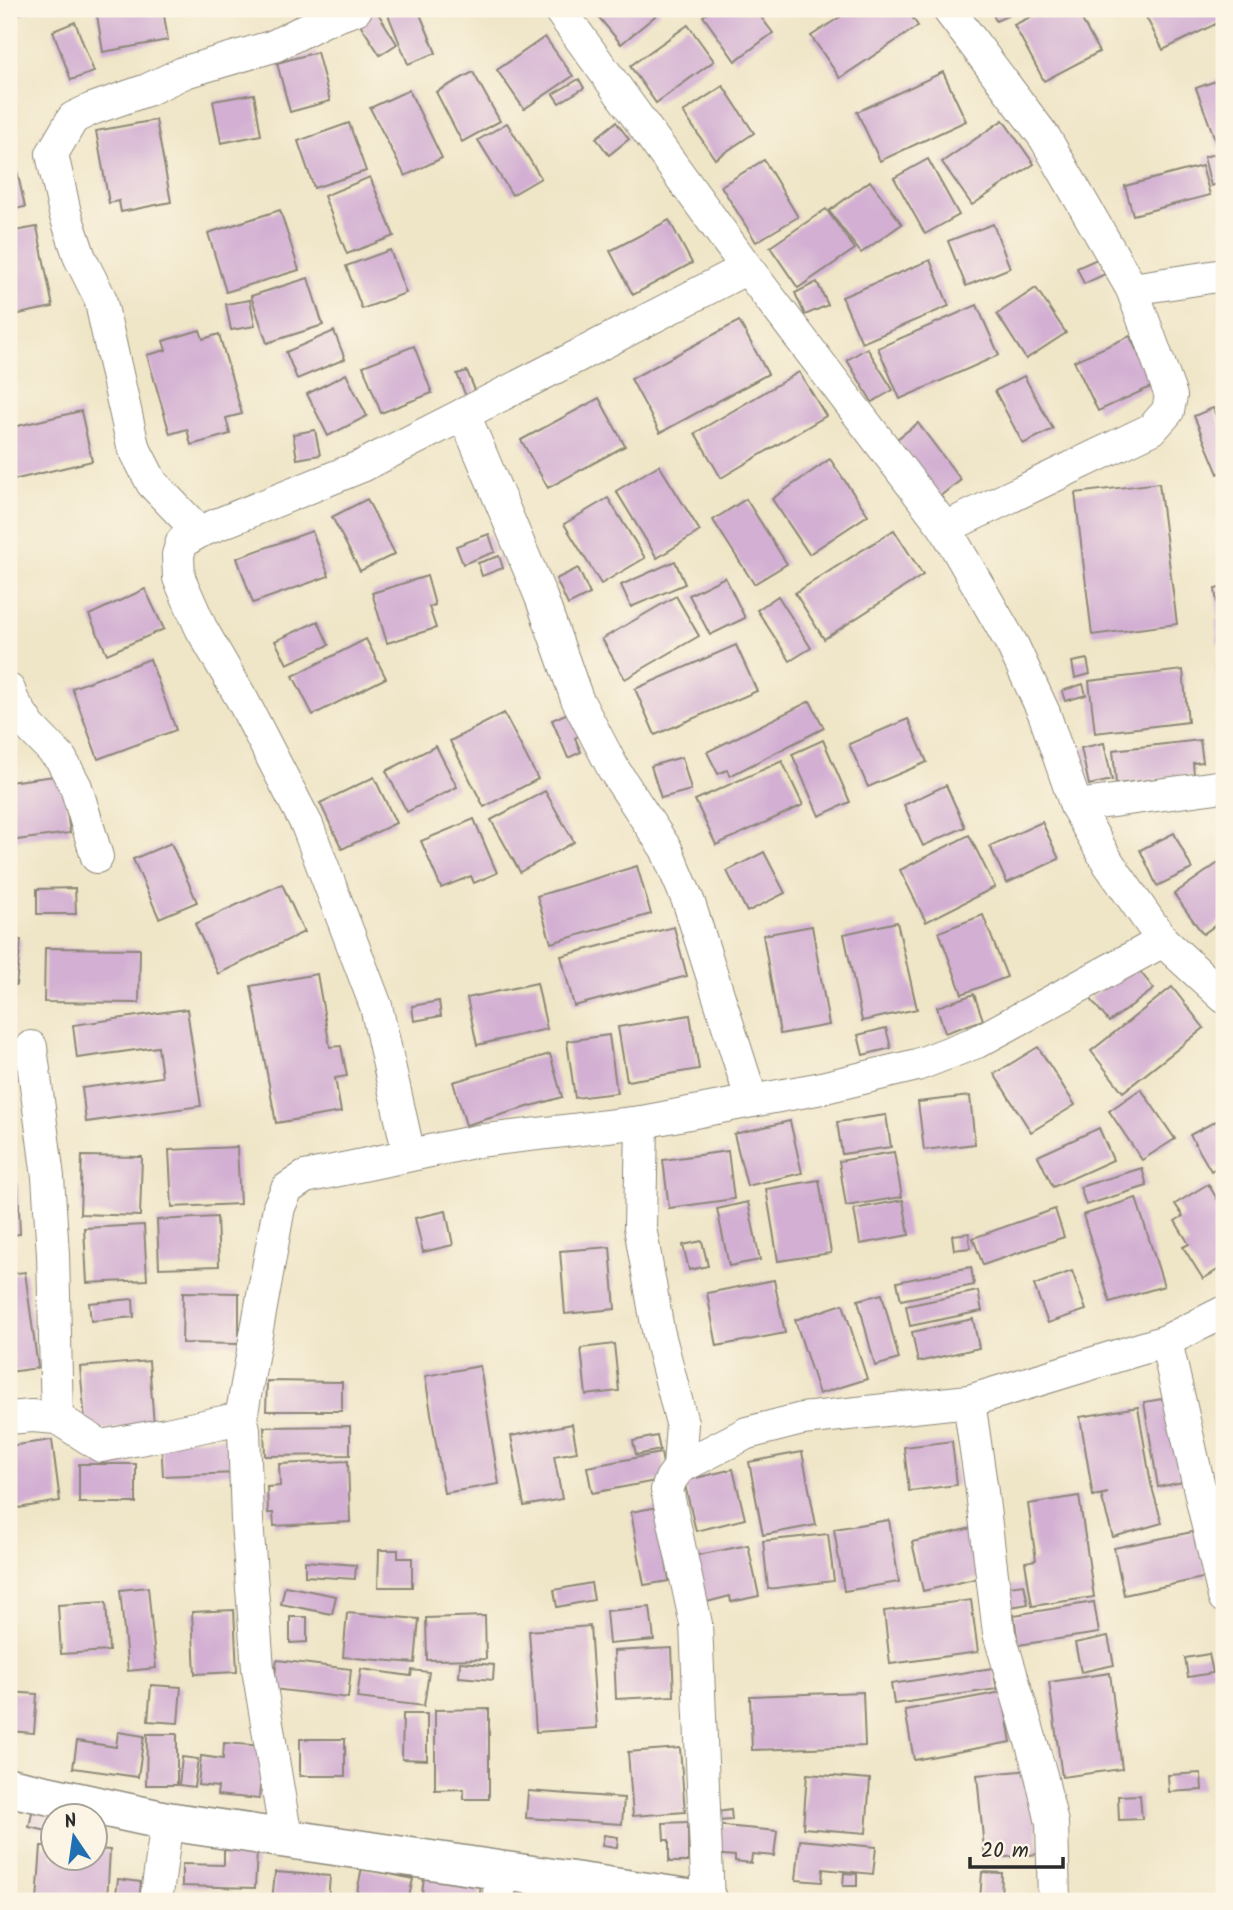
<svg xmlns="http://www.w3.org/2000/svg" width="1233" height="1910" font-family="Kalam,sans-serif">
<rect width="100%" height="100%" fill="#fcf5e5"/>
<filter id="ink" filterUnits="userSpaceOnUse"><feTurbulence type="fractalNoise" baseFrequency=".0143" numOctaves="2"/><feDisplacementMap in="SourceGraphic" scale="14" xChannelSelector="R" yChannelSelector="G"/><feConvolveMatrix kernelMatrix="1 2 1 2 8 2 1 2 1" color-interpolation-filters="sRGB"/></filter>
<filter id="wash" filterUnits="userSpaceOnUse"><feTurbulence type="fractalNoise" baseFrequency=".00686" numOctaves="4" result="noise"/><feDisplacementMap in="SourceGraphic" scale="28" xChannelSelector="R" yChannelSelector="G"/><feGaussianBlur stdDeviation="1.57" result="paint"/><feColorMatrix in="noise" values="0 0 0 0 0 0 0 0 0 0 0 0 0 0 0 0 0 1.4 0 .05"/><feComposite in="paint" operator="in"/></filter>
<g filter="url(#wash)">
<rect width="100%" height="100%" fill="#efe5c7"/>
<g id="blocks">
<g fill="#d3b0d3">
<path d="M9,9h25l-25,8z"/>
<path d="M96,9h67l5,31 -65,12z"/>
<path d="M394,9h24l18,44 -28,11 -21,-52z"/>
<path d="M592,9h66l2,3 -39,32z"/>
<path d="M713,9h42l18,24 -38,28 -32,-45z"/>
<path d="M852,9h55l11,17 -78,52 -29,-42z"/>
<path d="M990,9h33l-27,12z"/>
<path d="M1046,9h36l2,3 -5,2 20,38 -55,29 -30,-56z"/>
<path d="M1142,9h82v11l-61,30z"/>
<path d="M376,10l21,34 -17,11 -22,-34z"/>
<path d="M75,22l19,50 -23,8 -18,-49z"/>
<path d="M688,25l26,36 -58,42 -26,-37z"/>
<path d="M545,37l28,39 -49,33 -27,-39z"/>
<path d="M317,52l13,49 -40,11 -13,-49z"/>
<path d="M473,72l27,49 -38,21 -26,-50z"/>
<path d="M943,72l23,49 -86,40 -23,-49z"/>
<path d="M1224,78v70l-5,2 -23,-62z"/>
<path d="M579,79l5,9 -25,15 -6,-9z"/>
<path d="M723,86l31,47 -39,26 -32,-47z"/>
<path d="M409,90l33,68 -37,18 -35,-68z"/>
<path d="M254,94l7,41 -40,8 -8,-42z"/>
<path d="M156,120l15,82 -50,10 -2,-11 -10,2 -13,-72z"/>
<path d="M1003,120l31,44 -62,41 -30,-43z"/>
<path d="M616,122l13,17 -20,16 -13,-17z"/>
<path d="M349,123l17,48 -52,17 -16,-47z"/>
<path d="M507,123l34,55 -29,17 -34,-55z"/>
<path d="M1218,153l6,29 -13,4 -7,-29z"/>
<path d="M14,157l11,50 -16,3v-52z"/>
<path d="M928,159l31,56 -34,19 -31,-56z"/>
<path d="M764,160l34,57 -42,25 -35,-56z"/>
<path d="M1202,166l8,29 -77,20 -8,-29z"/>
<path d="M370,177l24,59 -47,18 -23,-58z"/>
<path d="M870,181l32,43 -41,29 -32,-42z"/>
<path d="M826,209l29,40 -57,39 -28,-41z"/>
<path d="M280,210l19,60 -73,22 -18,-59z"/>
<path d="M669,220l23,43 -59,32 -23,-44z"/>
<path d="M993,224l17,44 -44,18 -18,-45z"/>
<path d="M37,227l16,80 -44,9v-84z"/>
<path d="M390,250l16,43 -44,16 -16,-43z"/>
<path d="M1097,259l8,15 -21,10 -7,-16z"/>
<path d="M930,260l19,46 -87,37 -20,-46z"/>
<path d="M308,278l15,47 -56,18 -16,-47z"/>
<path d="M817,282l11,23 -23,10 -10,-22z"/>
<path d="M1036,288l30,45 -40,26 -29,-45z"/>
<path d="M250,300l5,26 -24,4 -5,-26z"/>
<path d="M977,305l22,50 -99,44 -22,-51z"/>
<path d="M739,321l29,53 -108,59 -29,-54z"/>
<path d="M200,330l3,9 16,-5 23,80 -16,4 4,16 -39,11 -4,-16 -17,5 -23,-79 19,-5 -3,-9z"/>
<path d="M334,331l11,28 -48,20 -11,-27z"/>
<path d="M1130,336l23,50 -55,25 -24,-50z"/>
<path d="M414,346l18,47 -51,20 -18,-47z"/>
<path d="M867,348l26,42 -21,12 -25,-42z"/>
<path d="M467,371l10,24 -10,4 -10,-25z"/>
<path d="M799,372l27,44 -105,62 -26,-45z"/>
<path d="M346,374l21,42 -39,20 -21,-42z"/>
<path d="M1024,376l29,53 -30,15 -28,-53z"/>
<path d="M599,398l26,48 -77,42 -27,-48z"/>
<path d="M1213,408l11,26v37l-6,3 -24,-58z"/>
<path d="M81,411l11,50 -79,19 -4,-17v-35z"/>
<path d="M918,423l43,57 -21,16 -43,-57z"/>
<path d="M315,430l5,25 -23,4 -4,-25z"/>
<path d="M830,459l38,56 -59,39 -37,-55z"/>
<path d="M659,465l41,66 -43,27 -41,-67z"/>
<path d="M1159,483l18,141 -85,11 -17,-142z"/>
<path d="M608,498l37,60 -44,26 -37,-60z"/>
<path d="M367,499l28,55 -35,17 -28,-54z"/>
<path d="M746,499l41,65 -33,20 -41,-64z"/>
<path d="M894,530l29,45 -99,64 -29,-46z"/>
<path d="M312,531l17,45 -76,27 -16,-45z"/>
<path d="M489,534l6,18 -32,12 -7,-18z"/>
<path d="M499,556l4,12 -21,8 -4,-13z"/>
<path d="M675,561l10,23 -54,23 -10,-22z"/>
<path d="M578,568l12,26 -22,11 -12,-26z"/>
<path d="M427,576l8,29 -6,2 7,21 -49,15 -15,-50z"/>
<path d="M725,577l20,41 -35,17 -21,-40z"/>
<path d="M1224,587v56l-6,1 -2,-24h3l-4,-31z"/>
<path d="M145,589l19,40 -57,25 -18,-39z"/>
<path d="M676,596l23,40 -74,43 -23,-40z"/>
<path d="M778,596l33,52 -21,13 -33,-51z"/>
<path d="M318,621l11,24 -42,19 -12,-23z"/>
<path d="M366,639l20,39 -73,37 -20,-39z"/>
<path d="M736,645l21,46 -102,44 -20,-46z"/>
<path d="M150,659l26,71 -78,29 -26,-71z"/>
<path d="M1087,659l3,15 -15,4 -3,-16z"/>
<path d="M1224,663v73h-2l-6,-72z"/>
<path d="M1183,670l5,52 -93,11 -6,-52z"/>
<path d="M1083,684l3,11 -21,6 -3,-10z"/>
<path d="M810,701l14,27 -94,48 -3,-6 -9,4 -11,-22z"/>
<path d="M570,712l10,23 -5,3 6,14 -13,6 -16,-38z"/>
<path d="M504,713l34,66 -54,28 -34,-66z"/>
<path d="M908,719l19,43 -59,25 -19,-43z"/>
<path d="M823,740l27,62 -31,14 -27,-62z"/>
<path d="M1200,740l3,22 -10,1 1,12 -78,9 -3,-34z"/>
<path d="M1104,743l8,37 -23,5 -8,-37z"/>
<path d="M436,746l21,41 -50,25 -21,-41z"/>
<path d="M682,757l9,33 -30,8 -10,-32z"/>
<path d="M782,761l21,44 -87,40 -21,-45z"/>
<path d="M62,775l8,58 -61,8v-59z"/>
<path d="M374,777l22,46 -54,26 -22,-46z"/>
<path d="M946,785l19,42 -42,19 -19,-41z"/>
<path d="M545,791l29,51 -54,30 -29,-52z"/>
<path d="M474,819l23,54 -23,10 -3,-7 -30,12 -20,-47z"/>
<path d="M1042,822l17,37 -52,24 -17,-37z"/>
<path d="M1174,833l18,36 -35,17 -17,-36z"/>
<path d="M969,835l26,52 -69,35 -26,-52z"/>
<path d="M171,843l26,59 -38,16 -26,-59z"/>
<path d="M764,852l21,41 -38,19 -20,-41z"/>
<path d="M1224,859v60l-21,15 -29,-40z"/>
<path d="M637,866l14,48 -100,29 -14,-47z"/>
<path d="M282,884l22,48 -86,42 -23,-50z"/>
<path d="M75,888l1,26h-39v-25z"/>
<path d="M983,915l24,62 -45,17 -23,-62z"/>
<path d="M897,922l20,87 -55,12 -18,-87z"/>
<path d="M812,926l17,99 -49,9 -17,-99z"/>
<path d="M674,927l13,49 -113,30 -13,-50z"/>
<path d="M9,938l12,2 -5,45 -7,-1z"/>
<path d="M45,948l95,1 -1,54 -95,-1z"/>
<path d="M1135,965l19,24 -45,33 -19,-24z"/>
<path d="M317,974l13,73 11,-1 6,30 -12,2 6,34 -65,11 -25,-137z"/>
<path d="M537,983l10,46 -70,16 -10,-47z"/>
<path d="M1172,987l32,41 -81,64 -32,-41z"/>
<path d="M974,994l9,26 -38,13 -8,-26z"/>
<path d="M439,1001l2,15 -27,5 -2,-15z"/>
<path d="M187,1009l14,97 -115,16 -4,-34 80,-11 -4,-30 -81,11 -4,-33z"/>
<path d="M690,1015l9,54 -72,12 -9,-54z"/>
<path d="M886,1028l5,20 -28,7 -5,-20z"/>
<path d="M609,1035l8,58 -42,5 -8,-57z"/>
<path d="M1038,1047l37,58 -44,27 -37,-58z"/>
<path d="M550,1054l12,43 -96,28 -13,-43z"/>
<path d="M1141,1089l34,50 -33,21 -33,-49z"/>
<path d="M970,1096l5,48 -51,6 -6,-48z"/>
<path d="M9,1111h2l5,55 -7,1z"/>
<path d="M886,1115l5,32 -49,7 -5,-32z"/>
<path d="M790,1121l12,52 -55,13 -13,-52z"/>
<path d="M1216,1121l8,15v28l-13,7 -21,-36z"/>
<path d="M1099,1128l14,32 -60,27 -15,-31z"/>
<path d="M237,1147l3,57 -68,3 -3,-57z"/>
<path d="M728,1151l6,48 -65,9 -6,-48z"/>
<path d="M894,1152l8,45 -56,9 -7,-45z"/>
<path d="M82,1156l60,1 -2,59 -60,-2z"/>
<path d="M1142,1168l5,18 -61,19 -6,-18z"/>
<path d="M819,1180l12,73 -53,8 -12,-72z"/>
<path d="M9,1184h9l2,50 -11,1z"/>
<path d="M1208,1184l16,26v56l-21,13 -20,-32 6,-3 -14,-23 8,-5 -8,-12z"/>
<path d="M1136,1198l28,88 -54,16 -27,-87z"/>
<path d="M903,1200l6,35 -49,9 -6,-35z"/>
<path d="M748,1202l12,58 -31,6 -12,-57z"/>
<path d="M1055,1209l9,28 -81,28 -10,-27z"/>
<path d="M446,1211l7,34 -30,7 -8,-34z"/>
<path d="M217,1217l2,49 -60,2 -2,-48z"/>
<path d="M144,1225l3,55 -60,3 -3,-55z"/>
<path d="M969,1233l1,15 -16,2 -2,-15z"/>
<path d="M702,1241l6,25 -19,4 -6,-25z"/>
<path d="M610,1247l5,62 -50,5 -5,-63z"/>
<path d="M971,1267l3,18 -73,15 -4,-18z"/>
<path d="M1072,1271l14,39 -38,13 -14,-38z"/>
<path d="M25,1272l13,96 -29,4v-98z"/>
<path d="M774,1280l11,53 -68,13 -10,-53z"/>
<path d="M978,1291l4,20 -72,15 -4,-20z"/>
<path d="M183,1292l56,1v51l-57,-1z"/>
<path d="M882,1294l17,65 -24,7 -17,-66z"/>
<path d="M133,1299l1,18 -43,4 -2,-18z"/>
<path d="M843,1304l24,75 -48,15 -24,-74z"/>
<path d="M973,1319l6,29 -61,14 -6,-30z"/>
<path d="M614,1344l5,47 -33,4 -5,-47z"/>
<path d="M149,1361l5,64 -68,6 -6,-64z"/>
<path d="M480,1366l19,118 -55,9 -19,-117z"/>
<path d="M267,1381l75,1v29h-76z"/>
<path d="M1175,1397l13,84 -30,6 -14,-85z"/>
<path d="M1138,1407l13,77 11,39 -49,14 -12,-42 7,-2 -15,3 -13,-79z"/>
<path d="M572,1424l5,28 -23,4 8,43 -38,7 -13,-70z"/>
<path d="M350,1426v29l-85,1 -1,-29z"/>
<path d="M657,1436l3,14 -24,5 -3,-14z"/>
<path d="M234,1437l2,36 -73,3 -2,-36z"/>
<path d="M52,1440l8,61 -42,7 -9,-62z"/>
<path d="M952,1441l5,44 -48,6 -5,-44z"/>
<path d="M802,1452l14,73 -53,10 -14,-73z"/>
<path d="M661,1453l5,26 -74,14 -5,-26z"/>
<path d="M348,1461l2,61 -76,4 -1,-13h-5l-1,-26 13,-1 -1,-22z"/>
<rect x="79" y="1464" width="57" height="39"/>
<path d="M733,1469l12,50 -49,12 -12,-50z"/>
<path d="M1079,1496l15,101 -62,9 -7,-44 11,-2 -8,-56z"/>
<path d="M658,1507l11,74 -25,4 -13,-73z"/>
<path d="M889,1520l10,62 -55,9 -10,-62z"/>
<path d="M972,1528l11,49 -60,14 -11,-49z"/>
<path d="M1197,1531l10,46 -83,18 -10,-47z"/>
<path d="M828,1534l6,47 -66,8 -5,-48z"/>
<path d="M748,1545l11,51 -28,6 -1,-6 -27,7 -10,-47z"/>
<path d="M379,1550h19v8h14v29h-34z"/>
<path d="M305,1561l51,4 -1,14 -50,-3z"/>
<path d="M591,1583l3,17 -37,7 -3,-17z"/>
<path d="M1024,1584l4,20 -17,3 -3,-21z"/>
<path d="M285,1586l51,10 -4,18 -51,-10z"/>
<path d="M148,1587l8,81 -28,3 -8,-81z"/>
<path d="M971,1600l7,52 -88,12 -6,-53z"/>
<path d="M106,1602l3,49 -48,3 -3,-49z"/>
<path d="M1094,1602l5,31 -81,12 -4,-30z"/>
<path d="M650,1607l4,33 -45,4 -3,-33z"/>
<path d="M234,1610l3,62 -42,2 -3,-62z"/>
<path d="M347,1613l72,6 -4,44 -72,-6z"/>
<path d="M485,1616l1,43 -59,1 -1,-42z"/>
<path d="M290,1617h17v25l-17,1z"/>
<path d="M590,1626l7,102 -61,4 -7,-101z"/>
<path d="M1108,1636l6,29 -33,7 -6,-29z"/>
<path d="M672,1648l2,48 -58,3 -2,-48z"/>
<path d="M1209,1654l4,19 -25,4 -3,-19z"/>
<path d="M277,1660l74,9 -3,29 -75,-9z"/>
<path d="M460,1662l34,3 -1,15 -34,-3z"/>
<path d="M993,1668l4,21 -103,15 -3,-20z"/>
<path d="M361,1669l50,7 1,-6 17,2 -5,34 -67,-8z"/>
<path d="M1110,1673l12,96 -60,8 -13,-95z"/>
<path d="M151,1685l30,2 -3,36 -30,-2z"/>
<path d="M9,1692l28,2 -3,39 -25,-2z"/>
<path d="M863,1692l2,54 -113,4 -2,-54z"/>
<path d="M1002,1692l9,50 -97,18 -9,-50z"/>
<path d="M489,1709v90h-25v-10l-29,1v-80z"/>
<path d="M403,1714h24v46l-25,-1z"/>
<path d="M118,1732l26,4 -6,41 -65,-9 4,-27 39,6z"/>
<path d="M147,1734h30v51h-31z"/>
<rect x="300" y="1739" width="45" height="37"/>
<path d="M224,1743l40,3 -5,53 -42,-4 1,-8 -20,-2 3,-29 22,3z"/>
<path d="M680,1748l5,64 -52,4 -5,-64z"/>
<path d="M182,1757l16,2 -4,28 -15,-2z"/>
<path d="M1031,1770l8,84 -54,5 -8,-84z"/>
<path d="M1201,1773l1,17 -33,2 -1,-17z"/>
<path d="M807,1774l63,5 -4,54 -63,-5z"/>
<path d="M528,1791l96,7 -2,26 -96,-6z"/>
<path d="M1140,1795l2,24 -23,1 -1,-24z"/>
<path d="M33,1808l19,7v17l-23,-5z"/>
<path d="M731,1810l1,10 -14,1 -1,-9z"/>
<path d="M688,1822v40h-19v-22h-5l-1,-17z"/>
<path d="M714,1825l63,6 -3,25 -22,-2 -1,9 -16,-2v-5l-24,-2z"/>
<path d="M9,1826l5,1 -3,43h-2z"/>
<path d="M604,1835l14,2 -1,11 -15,-2z"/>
<path d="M800,1840l76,7 -3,27 -50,-5 -1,13 -26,-2z"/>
<path d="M41,1846h11v11h42v-8l16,1 -3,51h-70z"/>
<path d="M224,1850l33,1 -2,37 -73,-2v-22l42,1z"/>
<path d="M362,1868l51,11 -5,22h-53z"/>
<path d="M425,1869l57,6 -3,26h-58z"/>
<path d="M275,1872l55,4 -2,25h-56z"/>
<path d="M982,1872l20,1 -1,28h-21z"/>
<path d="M844,1873l13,1v12h-14z"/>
<path d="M118,1879l23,3 -2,19h-24z"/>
<path d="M505,1879l72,13 -1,9h-75z"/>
<path d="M242,1896v5h-55v-4z"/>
</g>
</g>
</g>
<g filter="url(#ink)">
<use href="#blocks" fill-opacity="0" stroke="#8d8879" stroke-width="2"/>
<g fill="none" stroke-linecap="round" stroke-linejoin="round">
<defs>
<g id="minor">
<path d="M559,9l188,259 198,260 68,118 31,67 32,93 33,58 54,77 61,56"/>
<path d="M1132,289l92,-14"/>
<path d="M464,414l77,183 36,102 37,71 52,79 23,54 63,198"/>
<path d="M945,528l207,-99 16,-18 3,-15 -39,-107 -87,-151 -97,-129"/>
<path d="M199,532l-47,-49 -19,-37 -33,-148 -20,-40 -15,-45 -13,-59 21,-36 19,-9 55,-19 38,-18 89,-26 49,-25 33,-12"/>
<path d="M9,690l4,11 17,26 31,32 15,28 21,70"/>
<path d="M1076,806l148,-20"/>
<path d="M31,1047l17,130 5,77 4,164"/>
<path d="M642,1122l-2,105 18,103 24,93 -3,45"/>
<path d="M409,1155l-33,-149 -69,-181 -64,-124 -42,-73 -22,-50 -1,-23 4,-13 17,-10 163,-66 206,-105 179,-93"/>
<path d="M1166,1341l58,256"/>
<path d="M969,1401l197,-60 58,-29"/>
<path d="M9,1418l23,-2 25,2 44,28 66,-12 74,-16"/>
<path d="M286,1838l-28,-169 -11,-148 -3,-92 -3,-11 38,-211 8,-18 18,-12 173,-36 164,-19 110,-21 65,-12 100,-24 60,-23 186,-101"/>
<path d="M156,1901l11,-80"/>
<path d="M498,1901l4,-31"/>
<path d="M708,1901l-12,-277 -29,-134 4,-11 8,-11 68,-35 55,-14 167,-18 13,91 17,141 42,142 11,48 2,78"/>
</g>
<path id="tertiary" d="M9,1787l158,34 541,80"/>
</defs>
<use href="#minor" stroke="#8d8879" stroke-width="34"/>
<use href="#tertiary" stroke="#8d8879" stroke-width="41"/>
<use href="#minor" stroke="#fff" stroke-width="32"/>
<use href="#tertiary" stroke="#fff" stroke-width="38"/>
</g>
</g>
<rect width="1233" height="1910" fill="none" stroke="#fcf5e5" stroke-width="35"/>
<g transform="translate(74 1837) rotate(347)"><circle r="33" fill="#fcf5e5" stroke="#a8a49b" stroke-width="2"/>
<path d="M0-5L12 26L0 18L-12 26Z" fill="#1f6fb2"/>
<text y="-10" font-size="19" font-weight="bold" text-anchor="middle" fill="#2b2b2b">N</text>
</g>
<path d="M970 1857v10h93v-10" fill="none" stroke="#2b2b2b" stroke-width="3.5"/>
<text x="981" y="1857" font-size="21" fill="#2b2b2b" stroke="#fcf5e5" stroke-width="5" paint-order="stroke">20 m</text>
</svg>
